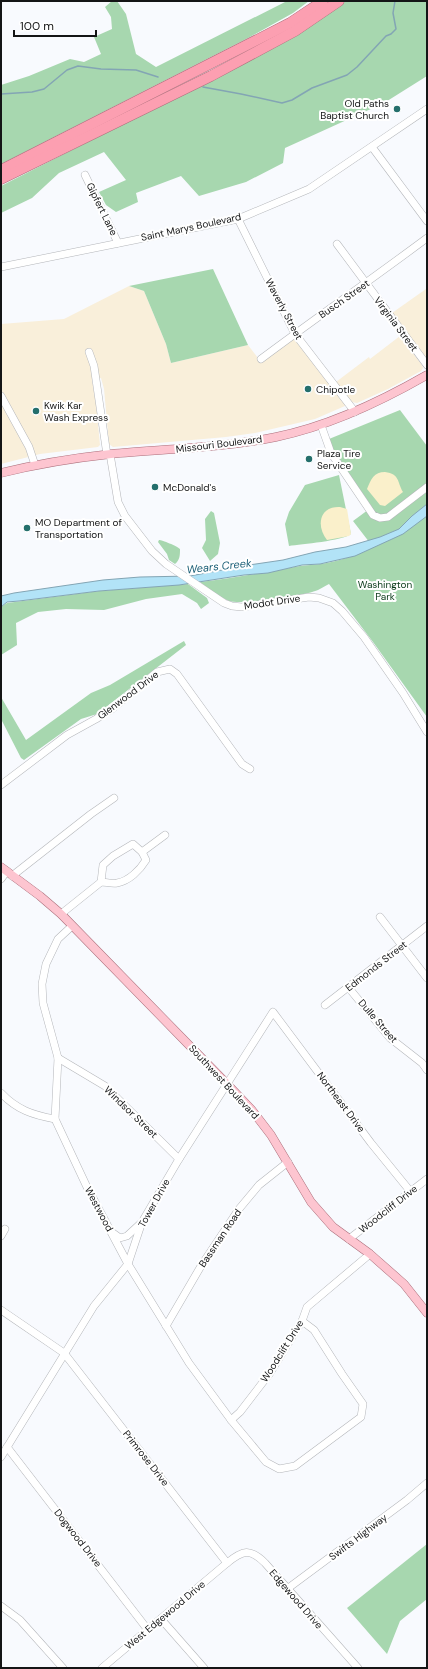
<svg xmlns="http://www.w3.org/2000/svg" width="428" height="1669" font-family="'DM Sans',sans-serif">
<rect width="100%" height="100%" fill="#f8fafe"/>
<g fill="#f9efda">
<path d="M129,286l15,5 22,53 5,19 77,-18 13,17 34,-24 50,66v2l-30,13 -60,14 -29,4 -113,10 -4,-3 -5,-55 -3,-11 -9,2 4,23 4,42 -2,2 -58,7 -39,10v-140l63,-5z"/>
<path d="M426,289l1,2v68l-35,-46z"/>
<path d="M400,336l22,29 1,3 -2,3 -33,18 -31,14 -6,-1 -15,-20 33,-25 1,2z"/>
</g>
<g fill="#a7d7af">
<path d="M112,1h5l9,13 10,40 20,13 131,-66h22l-16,12 -45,25 -247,126v-79l28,-9 41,-17 14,3 17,-8 -7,-17 18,-8 -1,-12 -6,-10z"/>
<path d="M346,1h81v75l-43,27 -99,45 -2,15 -37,19 -47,14 -18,-20 -45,17 2,9 -22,10 -10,-7 -7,-13 27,-12 -22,-28 -45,21 -27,25 -31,15v-27l156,-79 159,-85z"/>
<path d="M213,269l35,76 -77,18 -5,-19 -22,-53 -15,-5z"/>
<path d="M400,410l27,36v271l-54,-75 -44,-58c-4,2 -7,4 -11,6 -14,6 -75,15 -89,11 -10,-4 -20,-12 -29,-19 34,-4 67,-10 100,-16 7,-1 14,-1 21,-2 19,-3 35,-9 52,-17l-20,-26 19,-14 -42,-61 -1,-7z"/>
<path d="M339,475l12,59c-9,7 -49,10 -62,12l-4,-22 4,-12 16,-27z"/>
<path d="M211,511l3,2 6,30 -2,11 -8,7 -8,-13 4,-8 -1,-21z"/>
<path d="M159,540c3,0 18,6 21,9 0,6 0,11 -5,15l-6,-4 -2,-6 -9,-12z"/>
<path d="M188,584l19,14 2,5 -8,6 -4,-6 -15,-9 -36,5 -42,11 -38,-1 -28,3 -22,11 1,22 -16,10v-48l6,-4 92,-12z"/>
<path d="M184,641l2,4 -89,69 -16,5 -57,41 -3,-2 -20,-39v-22l25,43 65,-47 19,-8z"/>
<path d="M427,1544v55l-27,22 -13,33 -40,-46z"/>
</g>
<g fill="#faf0cb">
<path d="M385,472c15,2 12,10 18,20l-18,14 -5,-1 -13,-16c4,-10 7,-17 18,-17z"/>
<path d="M340,507l7,2 4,25 -2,2 -22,4c-11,-14 -8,-34 13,-33z"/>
</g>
<path fill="#b2e3f7" stroke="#83a5b4" d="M427,504v12l-24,18 -48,22 -35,8 -18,1 -34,8 -24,2 -65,10 -80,6 -80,10 -12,1 -6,5v-11l13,-3 89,-13 37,-3 50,-1 59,-11 34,-5 32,-8 31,-5 34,-10 19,-8 13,-13z"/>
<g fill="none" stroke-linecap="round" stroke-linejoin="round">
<g stroke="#83a5b4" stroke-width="1.5">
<path d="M203,87l38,7 41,9 10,-3 20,-12 35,-13 10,-8 29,-31 5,-2 5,-5 -3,-16 2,-12"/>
<path d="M1,94l31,-2 12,-3 23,-19 11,-4 23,3 35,1 22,7"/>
</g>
<defs>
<g id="minor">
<path d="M372,147l55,74"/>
<path d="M85,175l33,68"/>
<path d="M238,219l57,115 60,78"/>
<path d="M337,244l90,121"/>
<path d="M1,267l237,-48 71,-30 118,-80"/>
<path d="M89,352l5,14 13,89"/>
<path d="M261,359c55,-41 111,-80 166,-121"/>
<path d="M1,396l28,51 6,18"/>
<path d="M321,425l10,28 42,62 7,3 8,-1 39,-30"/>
<path d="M110,454l8,48 7,14 27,35 14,13 58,39 8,3 10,1 67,-10 10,1 14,5 9,8 22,26 39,56 24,39"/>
<path d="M1,785l66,-50 29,-16 16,-10 45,-37 13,-3 7,5 65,90 8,5"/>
<path d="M133,844l9,8 4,8c-6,10 -17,21 -29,23 -5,1 -11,-1 -16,-1l2,-17 10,-9z"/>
<path d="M142,852l23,-17"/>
<path d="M12,876l79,-62 23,-16"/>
<path d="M1,879l6,-8"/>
<path d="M61,914l40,-32"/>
<path d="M380,917l47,61"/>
<path d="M72,926l-14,13 -12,25 -4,20 1,19 15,55 -3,61 31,66 42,79 61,99 42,57 35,42 13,7 16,-3 66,-49 2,-13 -21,-30 -28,-44 -12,-9"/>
<path d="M348,987l42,51 32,25 5,7"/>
<path d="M325,1005l102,-79"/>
<path d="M58,1058l47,28 74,73"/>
<path d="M1,1093c16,17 32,22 54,26"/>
<path d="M113,1233l7,5 7,-2 13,-12"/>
<path d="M1,1236l4,-7"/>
<path d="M349,1239l78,-60"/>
<path d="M1,1310l63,43 163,210"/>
<path d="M166,1326l35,-60 38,-57 20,-24 29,-23"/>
<path d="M231,1420l9,-8 30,-39 32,-52 5,-14 63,-53"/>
<path d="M7,1447l141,183"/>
<path d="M1,1457l93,-151 34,-42 14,-42 37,-63 94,-147 98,131 39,48"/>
<path d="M287,1589l120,-89 20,-17"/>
<path d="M1,1606l19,14 43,48"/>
<path d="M161,1619l43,49"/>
<path d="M102,1668l125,-105c16,-13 23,-15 38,0l93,105"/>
</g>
<g id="major">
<path d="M1,473c36,-9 73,-15 110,-19 55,-5 111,-6 165,-17 54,-11 104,-35 151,-62"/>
<path d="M1,867l39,29 21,18 166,170 24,25 20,26 40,67 22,25 37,27 34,30 23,29"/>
</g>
<g id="highway">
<path d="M1,170l289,-147 33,-22"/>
<path d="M1,179l210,-103 84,-45 44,-30"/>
</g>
</defs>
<use href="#minor" stroke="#b4b6ba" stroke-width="8"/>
<use href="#major" stroke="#ab6f7b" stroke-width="9"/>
<use href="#highway" stroke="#ab6f7b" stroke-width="11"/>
<use href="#minor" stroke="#fff" stroke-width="7"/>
<use href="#major" stroke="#fdc5d0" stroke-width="8"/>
<use href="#highway" stroke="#fc9fb1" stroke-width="10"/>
</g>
<g fill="#246f6c" stroke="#fff" stroke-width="1.5">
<circle cx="397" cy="109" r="4"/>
<circle cx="308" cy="389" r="4"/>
<circle cx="36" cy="411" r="4"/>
<circle cx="309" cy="459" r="4"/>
<circle cx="155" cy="487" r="4"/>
<circle cx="27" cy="528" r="4"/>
</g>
<g text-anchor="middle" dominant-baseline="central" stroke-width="4" stroke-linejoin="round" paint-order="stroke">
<g font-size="10" fill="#141516" stroke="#fff" text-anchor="start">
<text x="389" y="103" text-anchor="end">Old Paths<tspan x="389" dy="12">Baptist Church</tspan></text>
<text x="316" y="389">Chipotle</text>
<text x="44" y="405">Kwik Kar<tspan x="44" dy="12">Wash Express</tspan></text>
<text x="317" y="453">Plaza Tire<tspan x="317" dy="12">Service</tspan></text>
<text x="163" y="487">McDonald's</text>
<text x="35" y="522">MO Department of<tspan x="35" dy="12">Transportation</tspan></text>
</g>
<g font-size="10" fill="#141516" stroke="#fff">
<text transform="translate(102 209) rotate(64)">Gipfert Lane</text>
<text transform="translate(191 227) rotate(-12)">Saint Marys Boulevard</text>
<text transform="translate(344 299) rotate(-35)">Busch Street</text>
<text transform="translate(284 309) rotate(62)">Waverly Street</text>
<text transform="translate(396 324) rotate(53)">Virginia Street</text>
<text transform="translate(219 444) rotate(-7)">Missouri Boulevard</text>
<text transform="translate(272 602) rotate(-8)">Modot Drive</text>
<text transform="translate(128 695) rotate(-37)">Glenwood Drive</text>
<text transform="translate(376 966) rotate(-38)">Edmonds Street</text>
<text transform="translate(378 1021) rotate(49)">Dulle Street</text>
<text transform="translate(224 1082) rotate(47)">Southwest Boulevard</text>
<text transform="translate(341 1102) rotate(53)">Northeast Drive</text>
<text transform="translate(131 1112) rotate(44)">Windsor Street</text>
<text transform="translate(154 1203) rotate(-61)">Tower Drive</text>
<text transform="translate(99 1209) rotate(62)">Westwood</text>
<text transform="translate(388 1209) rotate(-38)">Woodcliff Drive</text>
<text transform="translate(220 1238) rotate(-56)">Bassman Road</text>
<text transform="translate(282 1351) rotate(-58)">Woodclift Drive</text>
<text transform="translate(146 1458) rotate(52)">Primrose Drive</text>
<text transform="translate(358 1537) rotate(-37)">Swifts Highway</text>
<text transform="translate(78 1538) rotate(52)">Dogwood Drive</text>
<text transform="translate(296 1599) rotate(49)">Edgewood Drive</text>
<text transform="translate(165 1615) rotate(-40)">West Edgewood Drive</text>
</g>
<g font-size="10" fill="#0a3a19" stroke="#fff">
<text x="385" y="584">Washington<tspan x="385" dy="12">Park</tspan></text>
</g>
<g font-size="11" font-style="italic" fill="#1a5e76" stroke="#fff">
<text transform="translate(219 566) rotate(-6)">Wears Creek</text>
</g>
</g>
<rect width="428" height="1669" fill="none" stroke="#141516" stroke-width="4"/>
<path d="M14 30v6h82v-6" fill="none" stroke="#141516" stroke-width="2"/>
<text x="20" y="30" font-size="12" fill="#141516" stroke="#ffffff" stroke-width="3" paint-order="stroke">100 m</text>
</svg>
